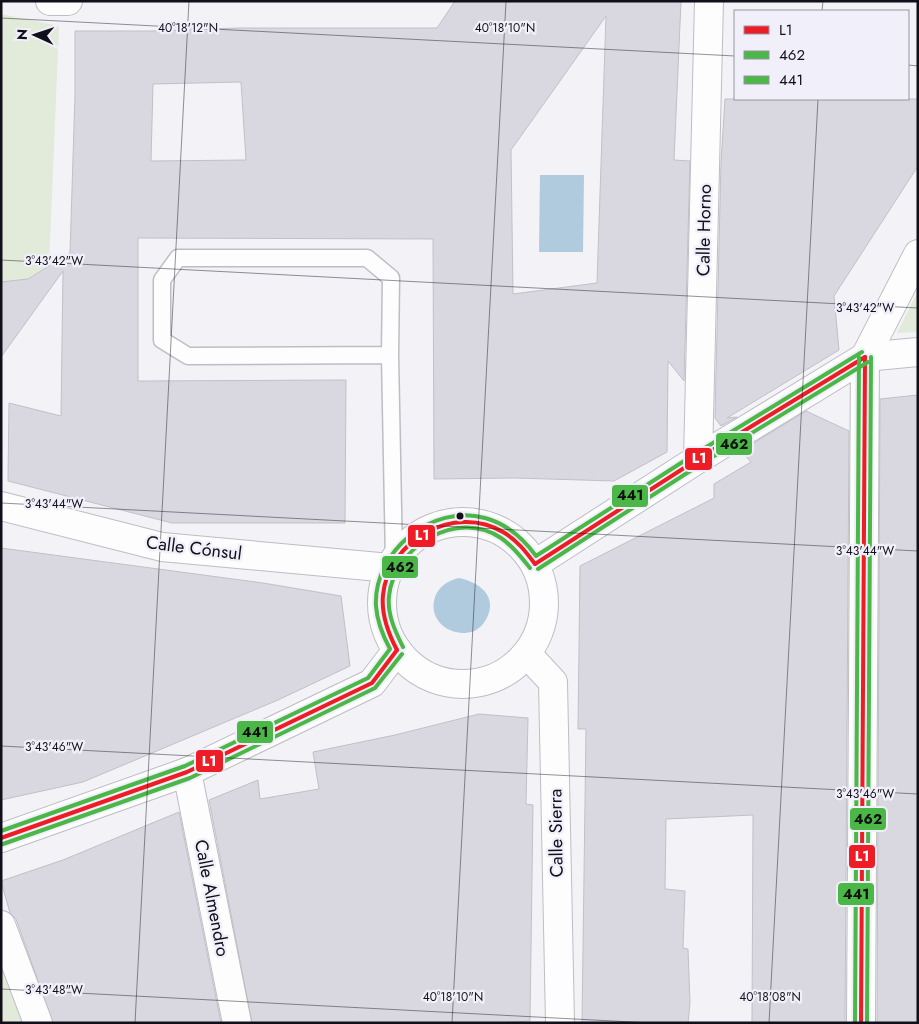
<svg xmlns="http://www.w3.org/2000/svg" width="919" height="1024" font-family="Jost,sans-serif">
<rect width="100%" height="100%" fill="#f2f2f7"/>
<g fill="#e2ead9">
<path d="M1,14l58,12 -10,239 -21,14 -27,3z"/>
<path d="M918,291v41l-21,1z"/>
<path d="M1,964l23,59h-23z"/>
</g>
<g fill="#b0cbde">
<path d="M540,175h44l-1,77h-44z"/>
<path d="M459,578c25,5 41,23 24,46 -6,7 -12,9 -21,9 -36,-3 -39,-47 -3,-55z"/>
</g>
<g fill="#d9d8e1" stroke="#c0c0c7" fill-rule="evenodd">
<path d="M455,1h226l-7,159 16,1 -6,220 -16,-20 -1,91 -53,29 -99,-3 -81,1 -1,-240 -295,-1v143l208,-1 -1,143h-173l-164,-42 1,-78 52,13 2,-145 -62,86v-75l27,-3 42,-26 5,-158v-64h76l87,-3h199zM606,16l-9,267 -84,11 -2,-144zM241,82l5,78 -95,1 2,-77z"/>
<path d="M725,99h193v67l-84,130 5,54 -112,68 10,-1 -16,9 -6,-8 6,-256z"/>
<path d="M918,395v628h-41l3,-624z"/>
<path d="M806,411l43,20 -4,592h-93l1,-208 -87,4 -1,70 20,2 -2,57 5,1 2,54 -2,20h-106l4,-294h-8l2,-163 134,-68v-14l37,-22 -10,-11z"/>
<path d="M1,548l262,35 78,13 9,70 -72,34 -195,82 -82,18z"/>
<path d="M479,714l49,4 -2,86 7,1 -3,216 -32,2h-246l-43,-223 49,-20 2,19 59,-10 -6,-37 82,-17z"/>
<path d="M179,812l42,211h-168l-37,-104 -6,-6 -9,-32 62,-21z"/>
</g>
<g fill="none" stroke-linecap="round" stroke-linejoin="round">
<defs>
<path id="service" d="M390,355l-202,1 -26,-16v-60l16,-22h189l24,20 -1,77 4,205"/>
<g id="minor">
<path d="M50,1h18"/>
<path d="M698,459l11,-458"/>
<path d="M1,506l161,41 228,21"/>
<circle cx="463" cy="603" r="81"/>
<path d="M535,564l163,-105 167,-102 53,-5"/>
<path d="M527,654l26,28 7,341"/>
<path d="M187,772l50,251"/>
<path d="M1,838l186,-66 185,-89 25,-33"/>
<path d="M1,925l37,98"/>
<path d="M861,1023l4,-666 53,-103"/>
</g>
</defs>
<use href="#service" stroke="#bebdc4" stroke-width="19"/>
<use href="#minor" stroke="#bebdc4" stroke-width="30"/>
<use href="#service" stroke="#fdfdfe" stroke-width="16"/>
<use href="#minor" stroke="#fdfdfe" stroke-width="28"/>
<defs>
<g id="bus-1">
<path d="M535,564l163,-105 167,-102"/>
<path d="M397,650c-9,-17 -16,-35 -14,-55 5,-54 71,-92 120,-63 14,8 23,20 32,32"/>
<path d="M1,838l186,-66 185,-89 25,-33"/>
<path d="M861,1023l4,-666"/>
</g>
<g id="bus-2">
<path d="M538,569l163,-105 167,-102"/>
<path d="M403,647c-8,-16 -16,-33 -14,-51 5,-49 68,-88 112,-58 12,8 20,19 29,30"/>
<path d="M3,844l187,-66 185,-90 27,-34"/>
<path d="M867,1023l4,-666"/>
</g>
<g id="bus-3">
<path d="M1,831l184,-65 183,-88 22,-29c-7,-13 -13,-28 -14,-43 -3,-54 56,-103 109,-88 22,6 38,20 51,38l159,-102 167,-102"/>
<path d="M855,1023l4,-666"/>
</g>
</defs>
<use href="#bus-1" stroke="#f0effa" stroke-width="8"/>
<use href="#bus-2" stroke="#f0effa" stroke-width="8"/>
<use href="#bus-3" stroke="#f0effa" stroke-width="8"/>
<use href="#bus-1" stroke="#ee1c25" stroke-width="4"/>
<use href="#bus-2" stroke="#4ab747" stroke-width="4"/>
<use href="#bus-3" stroke="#4ab747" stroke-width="4"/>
</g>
<path fill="none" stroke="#110f19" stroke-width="1" stroke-opacity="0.45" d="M822,11l1,-10M1,18l734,38M908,65l10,1M1,260l917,48M1,503l917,48M1,746l917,48M1,989l650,34M135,1023l54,-1022M452,1023l54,-1022M769,1023l49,-924"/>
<circle fill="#110f19" stroke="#f0effa" stroke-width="2" cx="460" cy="516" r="4.5"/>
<g text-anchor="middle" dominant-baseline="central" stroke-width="4.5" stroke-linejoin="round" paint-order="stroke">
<g font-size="18" fill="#110f19" stroke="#f0effa">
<text transform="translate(704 230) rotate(-89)">Calle Horno</text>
<text transform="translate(194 548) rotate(7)">Calle Cónsul</text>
<text transform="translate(556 833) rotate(-91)">Calle Sierra</text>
<text transform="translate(212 898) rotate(79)">Calle Almendro</text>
</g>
</g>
<g font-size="12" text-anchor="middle" fill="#110f19" stroke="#f0effa" stroke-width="4.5" stroke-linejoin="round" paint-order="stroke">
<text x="188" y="32">40°18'12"N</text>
<text x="505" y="32">40°18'10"N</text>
<text x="54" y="265">3°43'42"W</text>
<text x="865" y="312">3°43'42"W</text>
<text x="54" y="508">3°43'44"W</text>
<text x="865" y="555">3°43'44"W</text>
<text x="54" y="751">3°43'46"W</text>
<text x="865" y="798">3°43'46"W</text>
<text x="54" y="994">3°43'48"W</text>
<text x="453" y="1001">40°18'10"N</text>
<text x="770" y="1001">40°18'08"N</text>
</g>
<g stroke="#f0effa" stroke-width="2">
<rect x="715" y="432" width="38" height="24" rx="5" fill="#4ab747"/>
<rect x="684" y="447" width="29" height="24" rx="5" fill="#ee1c25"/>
<rect x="611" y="484" width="38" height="24" rx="5" fill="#4ab747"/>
<rect x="407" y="524" width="29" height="24" rx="5" fill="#ee1c25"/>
<rect x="381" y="555" width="38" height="24" rx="5" fill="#4ab747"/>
<rect x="236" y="720" width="38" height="24" rx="5" fill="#4ab747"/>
<rect x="195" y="749" width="29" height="24" rx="5" fill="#ee1c25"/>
<rect x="849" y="807" width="38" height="24" rx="5" fill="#4ab747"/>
<rect x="848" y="844" width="28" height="25" rx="5" fill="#ee1c25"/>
<rect x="837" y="882" width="38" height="24" rx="5" fill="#4ab747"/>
</g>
<g font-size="14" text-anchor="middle" font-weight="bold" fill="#fff">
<text x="699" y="463">L1</text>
<text x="422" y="540">L1</text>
<text x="209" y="766">L1</text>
<text x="862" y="861">L1</text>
</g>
<g font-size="14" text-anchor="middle" font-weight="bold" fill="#111">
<text x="734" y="449">462</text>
<text x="630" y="500">441</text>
<text x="400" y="572">462</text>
<text x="255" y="737">441</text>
<text x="868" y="824">462</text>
<text x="856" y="899">441</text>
</g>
<rect width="919" height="1024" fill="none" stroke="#110f19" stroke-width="5"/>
<rect x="734" y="10" width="175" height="90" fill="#f0effa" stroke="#9795a0"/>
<rect x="744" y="26" width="25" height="8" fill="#ee1c25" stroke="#9795a0"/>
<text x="779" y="35" font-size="15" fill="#110f19">L1</text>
<rect x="744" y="51" width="25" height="8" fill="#4ab747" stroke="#9795a0"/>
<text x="779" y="60" font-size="15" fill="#110f19">462</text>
<rect x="744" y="76" width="25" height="8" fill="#4ab747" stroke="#9795a0"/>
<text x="779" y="85" font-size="15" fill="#110f19">441</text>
<g transform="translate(35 35) rotate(273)" stroke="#f0effa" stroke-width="4" paint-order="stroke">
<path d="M0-4L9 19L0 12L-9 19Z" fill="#110f19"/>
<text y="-8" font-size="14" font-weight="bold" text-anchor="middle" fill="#110f19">N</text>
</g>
</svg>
